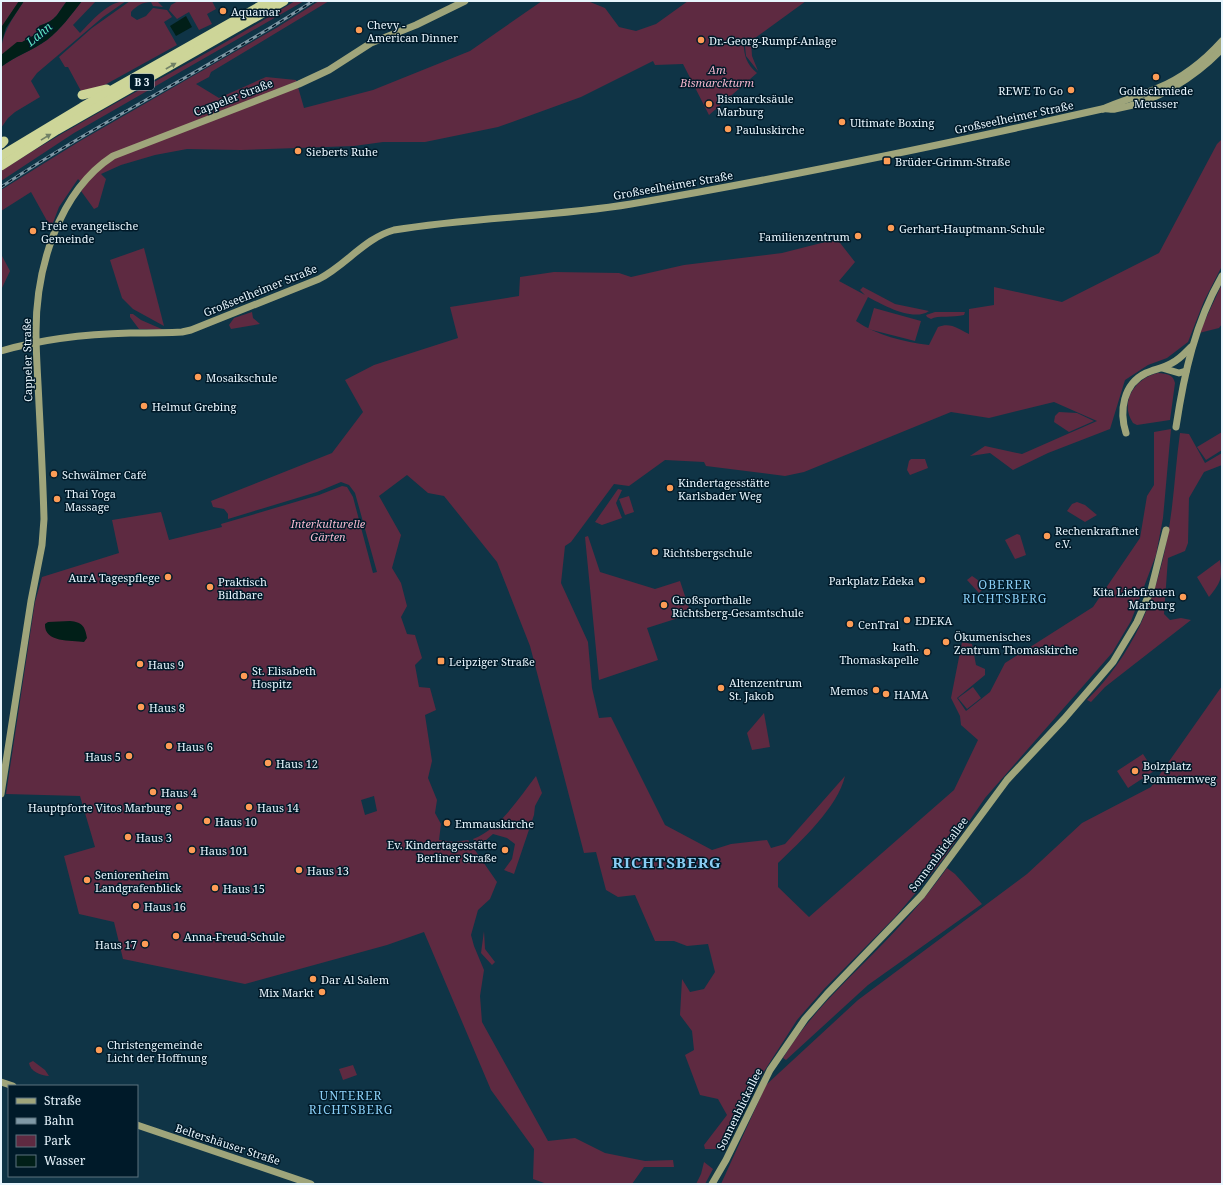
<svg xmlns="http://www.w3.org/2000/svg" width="1223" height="1185" font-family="'Noto Serif',serif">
<rect width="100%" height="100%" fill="#0f3446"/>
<g fill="#5e2a41" fill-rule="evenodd">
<path d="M3,1h16l-18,29v-27z"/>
<path d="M24,1h43c-10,13 -10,19 -28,25l-1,7 -37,22c0,-22 12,-37 23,-54z"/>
<path d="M82,1h14l-23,24 7,8c12,-12 28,-32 46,-32l-23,16 -66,56 -6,8 9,16 -25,15 -7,6 -7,10v-61c14,-11 31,-16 46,-27 14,-11 24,-25 35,-39z"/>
<path d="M130,1h27l6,6 -10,-1 -2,-4c-8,0 -15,4 -20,10v4l6,4 9,-4 7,-8 14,2 5,7 -8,5 13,23 -76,42 -20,4 -13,-24h-3l-6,-10 33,-29z"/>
<path d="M178,1h34l4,8 -9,5 5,10 -13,6 -10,-18 -12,7 -8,-9 2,-5z"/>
<path d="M295,1h9l-230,132 -73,48v-10c95,-61 198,-110 294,-170z"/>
<path d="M319,1h10l-118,71 -2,5 -13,7 23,14 47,-21 30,3 8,28 69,-18 97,-39 72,-50 48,1 15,6 14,19 17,4 20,-7 32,-23h118l-55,40 1,15 6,15 -12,-15 -2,-19c-1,15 1,26 13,36l-48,42 -26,-51 -28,1 -2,-4 -72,36 -83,30 -73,15h-42l-29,4 -113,4 -54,-1 -32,6 -34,10 -20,9 5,5 -8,28 -4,2 -13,-18 4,-5 -7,-7 -19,28 -8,21 -20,-36 -30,19v-21l79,-49 198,-114z"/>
<path d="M1222,139v127l-18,35 -16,41 -21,16 -19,7 -23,15 -15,49 -62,24 -35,17 -23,-17 -20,3 15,-10 37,8 75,-33 -43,-19 -65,16 -38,-6 -147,60 -19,4 -79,-10 -2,-4 -39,-2 -36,26 -15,-2 -43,58 -6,4 -4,37 27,59 4,46 7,30 12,-1 54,108 47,25 19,-6 36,-4 4,8 14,-4 60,-68c-7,31 -45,66 -67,87v24l31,30 145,-127 24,-50 -17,-15 -1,-9 -9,-18 11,-56 10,2 4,21 9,4v6l-28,23 9,13 24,-19 15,-29 88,-56 47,-69 7,-42 7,-11v-53l17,-3 -8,89 -7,37 -25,66 -19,32 -127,145 -41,60 -31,38 -18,21 -71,72 -27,31 -36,56 -9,9 -24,57 -12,7h-11l-1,-4 23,-30 -9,-16 -18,-4 -15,-40 9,-5 -2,-19 -12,-16 2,-36 8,13 14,-3 11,-17 -7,-28 -21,2 -13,-5h-19l-20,-46 -17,2 -12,-7 -10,-38 -12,1 -54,-207 -33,-84 -53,-66 -16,-3 -21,-18 -28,21 22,39 -9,33 9,15 6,23 -6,11 6,17 8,1 7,23 -7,7 4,22 11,1 6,22 -11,5 7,46 -4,17 9,22 -2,13 6,11 -2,16 15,2 14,-2 29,42 -7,17 -12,11 -7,25 3,11 10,24 -4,26 2,26 66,119 27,-3 30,15 40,8 28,-1 1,7h-30l-12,17h-85l-14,-5 1,-30 -43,-59 -67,-158 -37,13 -142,39 -122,-25 -9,-37 -35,-8 -15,-58 31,-9 -15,-51 -74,-2 29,-192 7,-25 77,-24 -7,-33 49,-8 8,28 53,-13 -1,-3 98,-29 23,-9 5,1 6,10 20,76 4,-1 -22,-79 -6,-8 -8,-3 -24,10 -89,27v-5l-4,-5 -11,-2 -2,-6 121,-48 31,-41 -18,-32 29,-15 84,-27 -8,-31 69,-11 1,-19 34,-5 65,1 12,4 53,-12 98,-12 55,-14 18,23 -16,19 26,14 -5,-5 3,-3 32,17 34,7c-16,11 -46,-6 -61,-14l-12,24c20,14 48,21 73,24l9,-18c13,-5 20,2 31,7v-25l25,-4v-18l68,15 97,-49 58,-109zM374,796l3,15 -12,4 -4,-15z"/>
<path d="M144,248l20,78 -31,-17 -11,-11 -12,-38z"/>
<path d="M1,254l9,17 -9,19z"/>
<path d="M1222,284v40l-3,4 -20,5z"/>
<path d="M874,308l47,13 -6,20 -47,-12z"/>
<path d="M252,312l1,6 7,6 -29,5 -2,-4 5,-7z"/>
<path d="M935,312h30l-1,3c-11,3 -26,0 -33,4l-4,-2 -1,-2z"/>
<path d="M130,314h3l8,6 23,10 -25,-1 -9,-12z"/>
<path d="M1158,373c9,1 15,1 17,10l-5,37 -33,5 -4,-2c-15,-22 4,-46 25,-50z"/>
<path d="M1059,412l18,1 17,8 -25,11 -15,-10 1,-6z"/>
<path d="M1222,432v18l-16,10 -9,-13z"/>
<path d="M1180,433l9,1 16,29 17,-10v12l-18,7 -15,26 -1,45 -3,8 -17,7 -4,56 6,6 11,-2 10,2 -86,67 -14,15 -4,-2c45,-44 69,-100 80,-161 7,-35 8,-71 13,-106z"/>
<path d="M911,459h14l3,9 -18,7 -3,-5 2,-9z"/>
<path d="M618,489l4,1 -6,13 6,15 -20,7 -7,-3z"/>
<path d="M629,496l5,16 -9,3 -6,-16z"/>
<path d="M1077,502l8,3 12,10 -12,7 -18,-11 5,-7z"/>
<path d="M1017,534l3,1 6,20 -11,4 -10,-19z"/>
<path d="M588,536l12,36 55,17 25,-8 11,33 -44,14 11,32 -59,20 -14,-143z"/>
<path d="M1220,560c3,19 0,23 -11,37l-12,-20z"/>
<path d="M972,576c5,3 10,7 11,13l-4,4 -12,-13z"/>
<path d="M1222,686v498h-501l45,-99 92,-85 169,-126 55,-51 69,-36z"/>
<path d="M973,687l8,11 -14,11 -9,-11z"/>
<path d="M764,713l6,34 -18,3 -5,-17z"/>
<path d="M1143,754l11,17 -26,17 -11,-17z"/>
<path d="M536,776l6,17 -7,13 -1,9 -20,59 -10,-4 8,-11 3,-15 -8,-6 -14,-4 -15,13 -5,-8c28,-11 45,-40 63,-63z"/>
<path d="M947,868l8,6 27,30 -114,81 -82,75 -3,-2c24,-40 58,-72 90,-104 27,-27 52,-55 74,-86z"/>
<path d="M484,931l1,18 10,13 -3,3 -11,-12z"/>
<path d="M33,1061l12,9 4,6c-8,0 -19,-5 -20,-13z"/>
<path d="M353,1065l4,10 -14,5 -4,-11z"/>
<path d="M704,1162l9,7 -8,15h-9l5,-10z"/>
</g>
<g fill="#011f18">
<path d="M19,1h5l-18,27 -5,16 1,-18z"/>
<path d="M67,1h15c-11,14 -21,28 -35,39 -15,11 -32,16 -46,27v-12l16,-13h5l16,-9 1,-7c18,-6 18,-12 28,-25z"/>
<path d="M186,16l6,11 -16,9 -6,-10z"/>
<path d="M70,621c12,1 15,5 17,17l-3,4c-13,-2 -40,1 -39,-18l3,-2z"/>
</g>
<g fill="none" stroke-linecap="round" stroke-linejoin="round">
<g stroke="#9fa57b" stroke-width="7">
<path d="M1103,109c17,-8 37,-13 55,-21 24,-10 46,-27 64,-47"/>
<path d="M1,351c41,-12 86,-17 129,-18 17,0 35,0 52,-1l9,-2 128,-51c27,-14 46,-41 75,-49 78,-13 159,-13 237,-26 158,-27 315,-60 471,-95 5,-1 9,1 13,0 40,-6 80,-32 107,-60"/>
<path d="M1162,368l17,5 7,-2"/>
<path d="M1176,427c8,-53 19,-104 46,-151"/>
<path d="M1126,433c-7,-22 -3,-49 20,-60 9,-4 18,-5 26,-10 8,-4 13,-10 19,-16"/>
<path d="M1,794l30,-193 11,-56 2,-26c-1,-38 -3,-76 -5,-115 -1,-24 -3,-48 -3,-72 0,-63 22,-140 77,-176l186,-72 30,-14 42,-27 45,-18 49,-24"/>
<path d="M1,1082l12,4"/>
<path d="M137,1125l174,59"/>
<path d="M712,1184l14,-24 44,-90 35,-51 22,-25 95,-99 85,-115 57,-61 49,-57 24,-40 14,-32 15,-60"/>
</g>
<g stroke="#cdd598" stroke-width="9">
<path d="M82,95l25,-6"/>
<path d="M1,144l3,-3"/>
<path d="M1,156l81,-49 187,-106"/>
<path d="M1,166l56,-36 227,-129"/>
</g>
<defs>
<path id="rail" d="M1,187c101,-67 211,-120 312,-186"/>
</defs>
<use href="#rail" stroke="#7f98a5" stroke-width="3"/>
<use href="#rail" stroke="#001a29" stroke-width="1.5" stroke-dasharray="4.5" stroke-linecap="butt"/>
</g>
<defs><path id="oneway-solid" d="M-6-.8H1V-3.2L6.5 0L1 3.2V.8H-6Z"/></defs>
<g fill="#718166">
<use href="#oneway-solid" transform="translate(171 66) rotate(-30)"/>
<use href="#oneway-solid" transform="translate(46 137) rotate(-31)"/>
</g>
<g fill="#fd9c56" stroke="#001a29" stroke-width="1.5">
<circle cx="223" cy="11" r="4"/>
<circle cx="359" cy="30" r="4"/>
<circle cx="701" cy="40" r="4"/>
<circle cx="1156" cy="77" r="4"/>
<circle cx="1071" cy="90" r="4"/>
<circle cx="709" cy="104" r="4"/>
<circle cx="842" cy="122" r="4"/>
<circle cx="728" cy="129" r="4"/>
<circle cx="298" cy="151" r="4"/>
<rect x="883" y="157" width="8" height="8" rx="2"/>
<circle cx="891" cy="228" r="4"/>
<circle cx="33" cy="231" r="4"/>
<circle cx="858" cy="236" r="4"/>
<circle cx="198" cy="377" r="4"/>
<circle cx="144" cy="406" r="4"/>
<circle cx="54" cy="474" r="4"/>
<circle cx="670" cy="488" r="4"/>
<circle cx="57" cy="499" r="4"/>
<circle cx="1047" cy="536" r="4"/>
<circle cx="655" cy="552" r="4"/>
<circle cx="168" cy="577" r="4"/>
<circle cx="922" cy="580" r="4"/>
<circle cx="210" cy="587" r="4"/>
<circle cx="1183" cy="597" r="4"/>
<circle cx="664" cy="605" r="4"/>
<circle cx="907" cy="620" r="4"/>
<circle cx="850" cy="624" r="4"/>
<circle cx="946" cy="642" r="4"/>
<circle cx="927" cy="652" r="4"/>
<rect x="437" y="657" width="8" height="8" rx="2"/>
<circle cx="140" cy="664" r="4"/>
<circle cx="244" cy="676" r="4"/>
<circle cx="721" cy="688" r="4"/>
<circle cx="876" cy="690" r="4"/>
<circle cx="886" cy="694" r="4"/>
<circle cx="141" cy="707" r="4"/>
<circle cx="169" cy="746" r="4"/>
<circle cx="129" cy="756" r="4"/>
<circle cx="268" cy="763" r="4"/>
<circle cx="1135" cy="771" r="4"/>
<circle cx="153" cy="792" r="4"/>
<circle cx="179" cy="807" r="4"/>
<circle cx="249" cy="807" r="4"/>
<circle cx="207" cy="821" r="4"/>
<circle cx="447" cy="823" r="4"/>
<circle cx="128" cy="837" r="4"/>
<circle cx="192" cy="850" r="4"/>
<circle cx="505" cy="850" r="4"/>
<circle cx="299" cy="870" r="4"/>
<circle cx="87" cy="880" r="4"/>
<circle cx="215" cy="888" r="4"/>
<circle cx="136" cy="906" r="4"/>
<circle cx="176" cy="936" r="4"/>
<circle cx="145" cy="944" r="4"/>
<circle cx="313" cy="979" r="4"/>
<circle cx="322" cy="992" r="4"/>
<circle cx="99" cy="1050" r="4"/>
</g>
<g text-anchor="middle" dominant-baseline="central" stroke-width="3" stroke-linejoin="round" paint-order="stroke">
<rect fill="#001a29" stroke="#a2b3bd" stroke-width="1" x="130" y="74" width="24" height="16" rx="3"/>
<g font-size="10" font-weight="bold" fill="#e7f5fd">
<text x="142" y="82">B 3</text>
</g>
<g font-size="11" fill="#e7f5fd" stroke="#001a29" text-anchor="start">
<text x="231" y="11">Aquamar</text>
<text x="367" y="24">Chevy -<tspan x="367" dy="13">American Dinner</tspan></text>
<text x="709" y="40">Dr.-Georg-Rumpf-Anlage</text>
<text x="1063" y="90" text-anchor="end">REWE To Go</text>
<text x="1156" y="90" text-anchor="middle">Goldschmiede<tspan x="1156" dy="13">Meusser</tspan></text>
<text x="717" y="98">Bismarcksäule<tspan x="717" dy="13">Marburg</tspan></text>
<text x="850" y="122">Ultimate Boxing</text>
<text x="736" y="129">Pauluskirche</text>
<text x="306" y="151">Sieberts Ruhe</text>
<text x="895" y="161">Brüder-Grimm-Straße</text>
<text x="41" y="225">Freie evangelische<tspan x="41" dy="13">Gemeinde</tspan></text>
<text x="899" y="228">Gerhart-Hauptmann-Schule</text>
<text x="850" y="236" text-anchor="end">Familienzentrum</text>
<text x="206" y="377">Mosaikschule</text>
<text x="152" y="406">Helmut Grebing</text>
<text x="62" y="474">Schwälmer Café</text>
<text x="678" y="482">Kindertagesstätte<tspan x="678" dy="13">Karlsbader Weg</tspan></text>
<text x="65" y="493">Thai Yoga<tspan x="65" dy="13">Massage</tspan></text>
<text x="1055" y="530">Rechenkraft.net<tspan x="1055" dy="13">e.V.</tspan></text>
<text x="663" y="552">Richtsbergschule</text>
<text x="160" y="577" text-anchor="end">AurA Tagespflege</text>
<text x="914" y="580" text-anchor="end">Parkplatz Edeka</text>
<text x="218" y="581">Praktisch<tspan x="218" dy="13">Bildbare</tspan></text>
<text x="1175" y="591" text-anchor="end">Kita Liebfrauen<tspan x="1175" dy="13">Marburg</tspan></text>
<text x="672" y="599">Großsporthalle<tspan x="672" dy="13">Richtsberg-Gesamtschule</tspan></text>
<text x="915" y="620">EDEKA</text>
<text x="858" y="624">CenTral</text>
<text x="954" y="636">Ökumenisches<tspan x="954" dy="13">Zentrum Thomaskirche</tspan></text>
<text x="919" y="646" text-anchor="end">kath.<tspan x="919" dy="13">Thomaskapelle</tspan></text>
<text x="449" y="661">Leipziger Straße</text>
<text x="148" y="664">Haus 9</text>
<text x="252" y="670">St. Elisabeth<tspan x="252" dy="13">Hospitz</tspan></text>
<text x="729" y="682">Altenzentrum<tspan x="729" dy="13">St. Jakob</tspan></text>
<text x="868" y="690" text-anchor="end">Memos</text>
<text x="894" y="694">HAMA</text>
<text x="149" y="707">Haus 8</text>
<text x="177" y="746">Haus 6</text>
<text x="121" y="756" text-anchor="end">Haus 5</text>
<text x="276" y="763">Haus 12</text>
<text x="1143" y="765">Bolzplatz<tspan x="1143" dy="13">Pommernweg</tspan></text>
<text x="161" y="792">Haus 4</text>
<text x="171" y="807" text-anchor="end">Hauptpforte Vitos Marburg</text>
<text x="257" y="807">Haus 14</text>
<text x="215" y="821">Haus 10</text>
<text x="455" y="823">Emmauskirche</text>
<text x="136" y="837">Haus 3</text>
<text x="497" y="844" text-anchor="end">Ev. Kindertagesstätte<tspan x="497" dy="13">Berliner Straße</tspan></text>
<text x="200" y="850">Haus 101</text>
<text x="307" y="870">Haus 13</text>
<text x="95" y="874">Seniorenheim<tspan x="95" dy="13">Landgrafenblick</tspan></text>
<text x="223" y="888">Haus 15</text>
<text x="144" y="906">Haus 16</text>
<text x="184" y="936">Anna-Freud-Schule</text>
<text x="137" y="944" text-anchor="end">Haus 17</text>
<text x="321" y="979">Dar Al Salem</text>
<text x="314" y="992" text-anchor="end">Mix Markt</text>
<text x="107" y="1044">Christengemeinde<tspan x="107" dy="13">Licht der Hoffnung</tspan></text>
</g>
<g font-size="11" font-style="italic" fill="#f3b6cd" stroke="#001a29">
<text x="717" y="69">Am<tspan x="717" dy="13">Bismarckturm</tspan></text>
<text x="328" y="523">Interkulturelle<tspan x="328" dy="13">Gärten</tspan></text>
</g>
<g font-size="11" fill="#e7f5fd" stroke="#001a29">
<text transform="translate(233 97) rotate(-21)">Cappeler Straße</text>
<text transform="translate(1014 117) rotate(-12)">Großseelheimer Straße</text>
<text transform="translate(673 185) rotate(-10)">Großseelheimer Straße</text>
<text transform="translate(260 290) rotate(-22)">Großseelheimer Straße</text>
<text transform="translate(27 360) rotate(-91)">Cappeler Straße</text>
<text transform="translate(938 854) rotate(-53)">Sonnenblickallee</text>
<text transform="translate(739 1109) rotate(-64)">Sonnenblickallee</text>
<text transform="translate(228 1144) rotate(18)">Beltershäuser Straße</text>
</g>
<g font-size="12" font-style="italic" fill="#5de3c3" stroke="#001a29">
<text transform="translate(39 34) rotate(-40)">Lahn</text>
</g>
<g font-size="12" letter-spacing="1" fill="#89cdf4" stroke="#001a29">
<text x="1005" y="584">OBERER<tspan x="1005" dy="14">RICHTSBERG</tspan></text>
<text x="351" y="1095">UNTERER<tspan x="351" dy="14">RICHTSBERG</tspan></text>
</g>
<g font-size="15" font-weight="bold" letter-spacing="1" fill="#89cdf4" stroke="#001a29">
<text x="667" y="862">RICHTSBERG</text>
</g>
</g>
<rect width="1223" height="1185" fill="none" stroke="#e7f5fd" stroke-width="4"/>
<rect x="8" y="1085" width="130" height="92" fill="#001a29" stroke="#5c727e"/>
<rect x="16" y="1098" width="20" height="6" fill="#9fa57b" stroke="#5c727e"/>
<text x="44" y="1105" font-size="12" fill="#e7f5fd">Straße</text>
<rect x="16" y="1118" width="20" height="6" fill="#7f98a5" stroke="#5c727e"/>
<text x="44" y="1125" font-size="12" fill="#e7f5fd">Bahn</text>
<rect x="16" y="1135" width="20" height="12" fill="#5e2a41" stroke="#5c727e"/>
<text x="44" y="1145" font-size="12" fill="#e7f5fd">Park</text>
<rect x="16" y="1155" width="20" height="12" fill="#011f18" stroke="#5c727e"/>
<text x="44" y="1165" font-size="12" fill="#e7f5fd">Wasser</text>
</svg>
